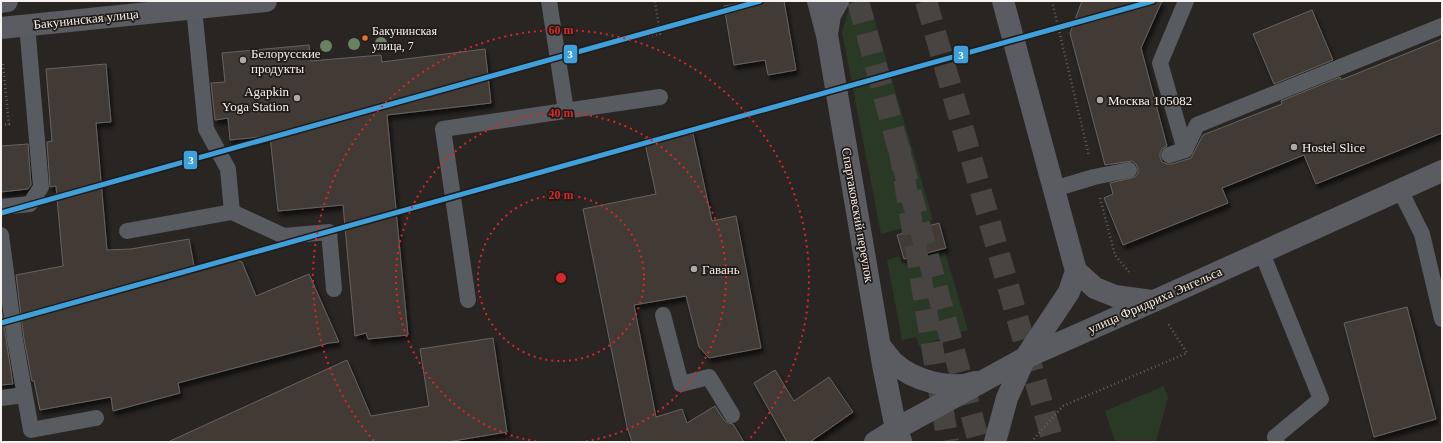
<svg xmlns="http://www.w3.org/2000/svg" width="1443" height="443" font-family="'Times New Roman',serif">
<defs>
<filter id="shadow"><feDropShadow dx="2.5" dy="4.5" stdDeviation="2" flood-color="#0009"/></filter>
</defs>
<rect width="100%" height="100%" fill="#282523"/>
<g fill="#2a3925">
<path d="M854,1h15l64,219 -52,14 -39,-202 6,-21z"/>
<path d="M945,252l23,78 -49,16 -3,-9 -14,3 -15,-80 12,-4 3,8z"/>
<path d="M1164,386l4,12 -12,44h-41l-10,-31z"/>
</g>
<g fill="#423a35" stroke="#656361" filter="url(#shadow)">
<path d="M754,1h30l12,69 -28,5 -3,-15 -31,5 -10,-59z"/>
<path d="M1082,1h80l-21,47 26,98 -5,3 -2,4v4l2,5 5,2h5l19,-6 12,-23 79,-31 -1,-3 59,-24 1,3 101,-41v94l-126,51 -12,-29 -82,33 6,15 -105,42 -19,-47 9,-4 -3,-11 25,-6 3,-4v-4l-2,-5 -4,-3 -27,4 -35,-132z"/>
<path d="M1312,10l21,50 -59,24 -21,-50z"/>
<path d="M309,45l2,16 70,-6 1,7 103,-13 6,54 -104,12 21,220 -40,4 -2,-6 -11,3 -12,-131 -65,6 -8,-75 -40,4 -2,-22 -13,2 -4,-37 14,-1 -3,-29z"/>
<path d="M106,64l5,58 -15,1 11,127 24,-1 58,-10 6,32 37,-13 10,4 14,34 53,-22 30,68 -10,1 -151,40 2,10 -67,18 -2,-14 -71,13 -6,-29h-2l-8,-42 -8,-64 47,-9 -7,-80 -6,1 -3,-45 5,-1 -6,-72z"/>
<path d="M692,129l20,92 24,-5 25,132 -52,10 -10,-11 -13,-51 -52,9 22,112 26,-8 5,14 28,-17 9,14 4,3 5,1 11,18h-112l-5,-15 -44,-218 73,-15 -12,-55z"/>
<path d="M28,144l3,41 -3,4 -27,3v-46z"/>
<path d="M939,223l7,25 -42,11 -7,-24z"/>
<path d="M1,307l12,77 -12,1z"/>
<path d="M1407,307l29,112 -62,18 -30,-114z"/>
<path d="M493,338l14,94 -60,10h-279l179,-82 24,56 58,-10 -9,-57z"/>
<path d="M775,370l19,31 35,-24 24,35 -43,30h-23l-33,-59z"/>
</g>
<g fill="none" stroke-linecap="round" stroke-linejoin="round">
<path stroke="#474442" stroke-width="22" stroke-dasharray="22 11" stroke-linecap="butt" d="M899,147l49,295"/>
<g stroke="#474442" stroke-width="22" stroke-dasharray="22 11" stroke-linecap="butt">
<path d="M858,1l121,441"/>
<path d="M926,1l127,441"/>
</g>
<g stroke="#5f6061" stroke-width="2.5" stroke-dasharray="1 3" stroke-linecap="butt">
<path d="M1052,1l37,155"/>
<path d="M636,37l24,-3 -5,-33"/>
<path d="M3,64l6,61"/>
<path d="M1,125l9,-1"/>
<path d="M1100,198l15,57 14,17"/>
<path d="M1031,442l32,-36 124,-53 -20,-31"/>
</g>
<g stroke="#585b5f" stroke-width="16">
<path d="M549,1l17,110"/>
<path d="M194,8l12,121 22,40 4,43 52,24 45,-4 5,57"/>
<path d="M1185,150l12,-25 245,-99"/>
<path d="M1169,155l16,-5 -25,-87 26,-62"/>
<path d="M1054,189l40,-12 35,-7"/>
<path d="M1400,190l22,44 20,85"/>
<path d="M1,207l29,-3 11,-17 -14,-162"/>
<path d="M127,231l105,-19"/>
<path d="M1,235l14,105 16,90 65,-12"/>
<path d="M1262,253l59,146 -46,38 2,5"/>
<path d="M468,300l-25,-171 217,-32"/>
<path d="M663,315l18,69 28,-7 23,38"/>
<path d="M1,398l23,-3"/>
</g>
<g stroke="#5b5c61" stroke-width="22">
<path d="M818,1l9,34 56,330 13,64 5,12"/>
<path d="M1,2l6,-1"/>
<path d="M1,28l265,-27"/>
<path d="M827,34l3,-19 8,-14"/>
<path d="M1076,271l19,17 20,8 37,5"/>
<path d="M881,347c4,5 8,10 12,15 19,18 57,29 82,20"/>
<path d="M875,442l21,-13 129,-71 129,-57 288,-130"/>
<path d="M995,442l12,-44 18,-40 44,-66 7,-21 -73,-270"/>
</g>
<defs>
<g id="metro-1">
<path d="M1,213l759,-212"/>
<path d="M1,323l1152,-322"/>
</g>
</defs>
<use href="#metro-1" stroke="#201b17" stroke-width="8"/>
<use href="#metro-1" stroke="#40a0dc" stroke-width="5"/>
</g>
<g fill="#6b8262">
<circle cx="381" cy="43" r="6"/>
<circle cx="354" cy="44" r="6"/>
<circle cx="326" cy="46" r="6"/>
</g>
<g fill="none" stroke="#d62828" stroke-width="2" stroke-dasharray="2 4">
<circle cx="561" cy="278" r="83"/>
<path d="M542 442A165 165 0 1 1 580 442"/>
<path d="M374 441A248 248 0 1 1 748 441"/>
</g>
<circle fill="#f36c2b" stroke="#201b17" stroke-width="1.5" cx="365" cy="38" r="3.5"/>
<g fill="#aeaaa8" stroke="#201b17" stroke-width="1.5">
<circle cx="243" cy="60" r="4"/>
<circle cx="297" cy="98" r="4"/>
<circle cx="1100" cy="100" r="4"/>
<circle cx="1294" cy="147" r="4"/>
<circle cx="694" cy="269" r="4"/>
</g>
<g text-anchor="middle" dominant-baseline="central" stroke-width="3.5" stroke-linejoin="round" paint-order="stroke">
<g font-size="12" fill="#f6f2f0" stroke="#201b17" text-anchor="start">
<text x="372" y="31">Бакунинская<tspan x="372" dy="15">улица, 7</tspan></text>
</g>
<g font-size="13" fill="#f6f2f0" stroke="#201b17">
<text transform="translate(86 19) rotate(-6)">Бакунинская улица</text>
<text transform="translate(858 215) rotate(80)">Спартаковский переулок</text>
<text transform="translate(1155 300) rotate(-24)">улица Фридриха Энгельса</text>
</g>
<g font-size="13" fill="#f6f2f0" stroke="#201b17" text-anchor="start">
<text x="251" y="53">Белорусские<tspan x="251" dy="15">продукты</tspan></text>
<text x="289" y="91" text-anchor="end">Agapkin<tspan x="289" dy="15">Yoga Station</tspan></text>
<text x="1108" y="100">Москва 105082</text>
<text x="1302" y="147">Hostel Slice</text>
<text x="702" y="269">Гавань</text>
</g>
</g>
<circle cx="561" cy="278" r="6" fill="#d62828" stroke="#201b17" stroke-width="2"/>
<g font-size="12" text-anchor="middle" font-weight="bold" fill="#d62828" stroke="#201b17" stroke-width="3.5" stroke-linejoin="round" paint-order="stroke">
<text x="561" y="34">60 m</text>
<text x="561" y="117">40 m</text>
<text x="561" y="199">20 m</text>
</g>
<g stroke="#201b17" stroke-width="1.5">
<rect x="563" y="44" width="15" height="20" rx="4" fill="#40a0dc"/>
<rect x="953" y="45" width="16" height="19" rx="4" fill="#40a0dc"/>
<rect x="183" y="150" width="15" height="20" rx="4" fill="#40a0dc"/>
</g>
<g font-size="11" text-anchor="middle" font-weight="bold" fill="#fff">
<text x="570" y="58">3</text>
<text x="961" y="59">3</text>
<text x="191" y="164">3</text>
</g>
<rect width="1443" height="443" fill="none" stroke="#f6f2f0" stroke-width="4"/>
</svg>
